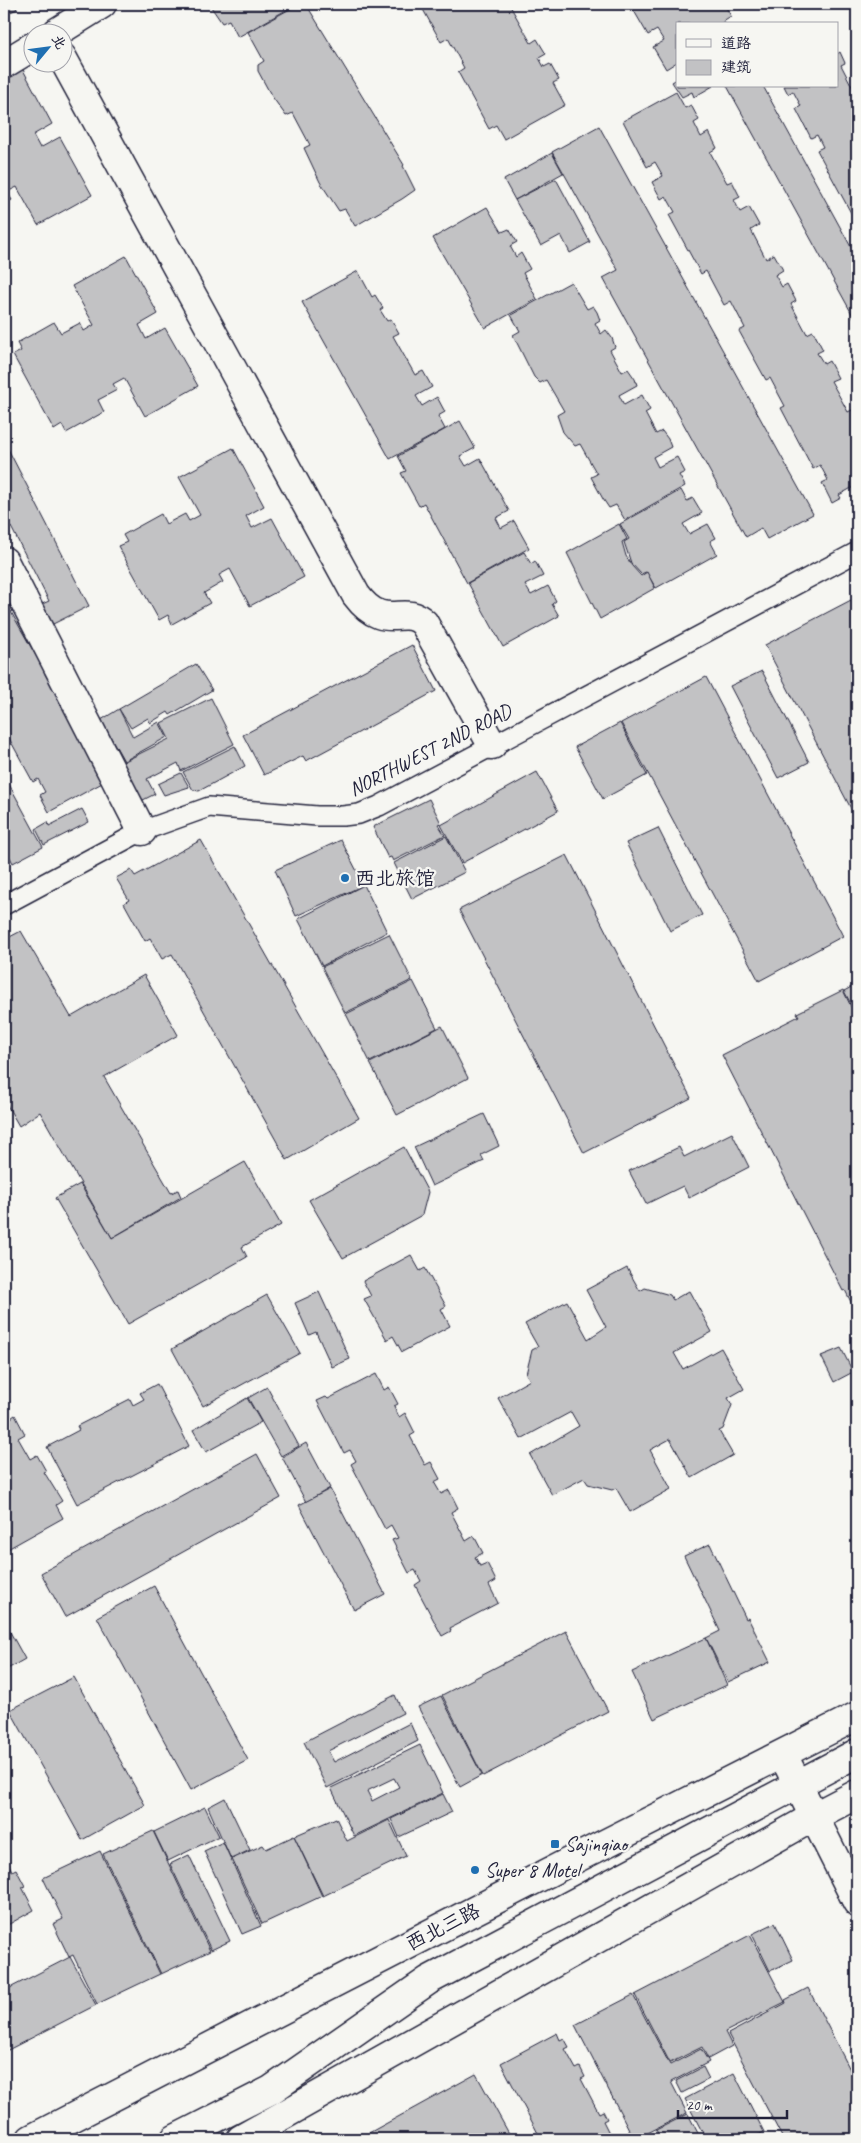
<svg xmlns="http://www.w3.org/2000/svg" width="861" height="2143" font-family="Caveat,'LXGW WenKai TC',sans-serif">
<rect width="100%" height="100%" fill="#f6f6f2"/>
<filter id="ink" filterUnits="userSpaceOnUse"><feTurbulence type="fractalNoise" baseFrequency=".02" numOctaves="2"/><feDisplacementMap in="SourceGraphic" scale="10" xChannelSelector="R" yChannelSelector="G"/><feConvolveMatrix kernelMatrix="1 2 1 2 8 2 1 2 1" color-interpolation-filters="sRGB"/></filter>
<g filter="url(#ink)">
<g fill="#c2c2c4" stroke="#22223b" fill-rule="evenodd">
<path d="M4,4h10l3,5 -13,6z"/>
<path d="M209,4h88l-59,33 -9,-17 -7,3z"/>
<path d="M299,4h7l98,161 -1,1 12,24 -13,9 -47,27 -10,-17 -6,2 -19,-29 -16,-34 6,-3 -17,-32 -7,3 -15,-21 -13,-24v-6l6,-4 -16,-29z"/>
<path d="M420,4h89l22,39 6,-4 9,15 -7,4 5,9 6,-3 9,16 -6,3 12,22 -61,34 -8,-14 -7,4 -31,-57 6,-4 -16,-30 -7,4z"/>
<path d="M630,4h94l7,12 -8,5 2,3h-48v38l-11,7 -13,-22 11,-6 -7,-11 -9,5z"/>
<path d="M840,52l5,11 -4,2 16,31v128l-40,-74 6,-3 -6,-12 -6,3 -15,-29 5,-3 -8,-15 -5,3 -4,-8h53v-32z"/>
<path d="M21,66l31,58 -19,11 7,13 20,-11 32,58 -54,30 -21,-38 -10,5 5,8 -8,4v-128z"/>
<path d="M677,79v7h36l-19,11 -2,-5 -10,5 -10,-15z"/>
<path d="M727,86h36l94,172v65z"/>
<path d="M676,92l9,16 6,-3 8,15 -5,3 7,14 8,-5 8,16 -7,4 17,31 5,-2 8,16 -6,3 6,12 9,-5 10,18 -8,5 15,29 8,-5 9,16 -8,5 7,12 5,-3 9,17 -5,3 16,30 6,-3 10,19 -6,3 7,11 5,-3 9,17 -7,3 17,31 8,-4 1,3v12h-1l1,4v58l-18,10 2,3 -9,5 -10,-20 6,-3 -8,-15 -7,4 -32,-61 4,-2 -15,-28 -4,2 -27,-49 6,-3 -14,-27 -7,4 -18,-34 -5,3 -32,-59 6,-3 -9,-16 -5,3 -9,-17 11,-6 -8,-14 -8,5 -24,-46z"/>
<path d="M599,126l214,388 -46,25 -6,-11 -15,9 -143,-259 15,-8 -66,-118z"/>
<path d="M552,153l11,20 -48,27 -11,-20z"/>
<path d="M556,179l34,63 -20,11 -9,-18 -20,11 -26,-46z"/>
<path d="M487,207l15,25 7,-3 8,13 -7,4 6,11 5,-4 9,16 -7,4 14,26 -52,29 -52,-90z"/>
<path d="M126,256l32,58 -19,11 7,14 19,-11 33,58 -53,30 -21,-38 -11,6 4,6 -19,10 6,12 -38,21 -4,-8 -8,5 -41,-75 8,-4 -4,-8 37,-21 7,11 19,-10 4,8 10,-6 -22,-39z"/>
<path d="M358,271l14,26 3,-2 8,13 -3,2 7,11 4,-2 8,14 -6,3 22,39 8,-4 9,16 -16,9 6,10 15,-9 8,15 -7,4 7,13 -55,30 -88,-157z"/>
<path d="M571,282l16,27 6,-3 4,6 3,8 -5,3 6,11 5,-4 6,8 3,9 -5,3 12,22 6,-3 7,10 2,6 -18,10 5,10 18,-10 8,15 -5,3 11,21 6,-3 6,8 3,8 -18,10 5,10 19,-10 8,15 -6,3 6,11 -60,34 -9,-15 -7,3 -6,-9 -12,-22 6,-3 -17,-30 -5,2 -12,-14 -6,-17 7,-4 -18,-31 -6,3 -6,-6 -21,-42 7,-4 -9,-16z"/>
<path d="M460,421l15,27 -15,8 6,10 14,-8 29,53 -13,7 5,10 13,-7 15,27 -62,35 -43,-80 -5,3 -18,-33 5,-2 -8,-15z"/>
<path d="M233,448l31,58 -18,10 6,12 20,-10 32,59 -54,29 -20,-37 -11,6 4,7 -19,11 6,10 -38,21 -4,-9 -9,5 -41,-74 9,-4 -4,-7 38,-21 5,10 19,-10 4,7 11,-6 -21,-38z"/>
<path d="M8,449l81,157 -38,19 -11,-20 9,-4 -38,-74 -7,4v-80z"/>
<path d="M681,490l6,11 6,-3 9,15 -19,11 6,10 19,-10 8,14 -6,3 7,13 -61,34 -10,-16 -5,2 -10,-11 -7,-21 5,-3 -9,-15z"/>
<path d="M619,524l8,15 -5,3 4,14 6,10 9,10 6,-4 8,16 -55,31 -33,-66z"/>
<path d="M524,552l7,12 4,-3 8,15 -18,9 6,10 17,-9 8,15 -4,3 7,12 -56,31 -35,-64z"/>
<path d="M4,598l2,3 4,-2 6,10 -5,3 28,49 7,-4 7,13 -8,4 12,22 5,-2 6,11 -5,2 41,75 -55,30 -9,-17 5,-3 -7,-13 -5,3 -29,-53z"/>
<path d="M851,600l6,13v207l-92,-175z"/>
<path d="M412,645l24,46 -130,70 -3,-5 -39,19 -21,-40z"/>
<path d="M196,664l16,26 -42,25 -2,-3 -18,11 -2,-5 -17,10 -12,-19z"/>
<path d="M762,671l47,91 -31,16 -48,-92z"/>
<path d="M706,677l137,259 -84,45 -138,-258z"/>
<path d="M211,698l23,46 -53,27 -3,-8 -31,16 8,15 -16,8 -26,-35 56,-28 -8,-16z"/>
<path d="M119,709l14,28 26,-15 8,15 -43,24 -23,-41z"/>
<path d="M620,723l27,52 -44,24 -28,-52z"/>
<path d="M235,746l10,20 -46,25 -6,-1 -10,-18z"/>
<path d="M537,772l21,39 -96,52 -21,-38z"/>
<path d="M181,773l8,14 -25,8 -6,-11z"/>
<path d="M4,775l39,72 -30,16 -9,-17z"/>
<path d="M429,799l12,24 -3,1 7,11 -52,26 -2,-4 -3,1 -15,-31z"/>
<path d="M82,809l7,13 -45,23 -8,-16 12,-7 1,4z"/>
<path d="M658,828l44,87 -32,16 -44,-88z"/>
<path d="M446,836l19,36 -53,27 -18,-36z"/>
<path d="M201,840l158,278 -72,42 -115,-206 -10,5 -12,-21 -5,3 -21,-38 5,-3 -13,-22 15,-8 4,6z"/>
<path d="M341,840l23,45 -68,31 -21,-46z"/>
<path d="M567,855l124,243 -107,55 -125,-243z"/>
<path d="M364,885l23,47 -65,34 -24,-47z"/>
<path d="M21,931l50,86 73,-42 34,60 -74,42 67,116 7,-3 3,7 -69,41 -72,-126 -21,14 -15,-26v-160z"/>
<path d="M389,934l23,46 -67,33 -23,-46z"/>
<path d="M413,981l24,47 -67,34 -24,-48z"/>
<path d="M857,984v31l-13,-24z"/>
<path d="M843,990l14,29v301l-2,-5 2,-1 -12,-24 -2,1 -121,-236 77,-39 -2,-3z"/>
<path d="M442,1026l26,52 -71,37 -27,-52z"/>
<path d="M484,1114l15,32 -18,9 3,6 -52,25 -18,-39z"/>
<path d="M732,1133l17,34 -60,31 -6,-12 -37,18 -17,-33 50,-24 5,10z"/>
<path d="M404,1147l24,45 -6,23 -79,43 -34,-58z"/>
<path d="M245,1162l36,63 -39,22 5,10 -119,67 -73,-126 25,-14 32,54z"/>
<path d="M411,1255l9,16 5,-3 21,38 -5,3 9,17 -48,26 -9,-16 -6,4 -23,-41 7,-3 -8,-15z"/>
<path d="M627,1268l13,23 5,-3 25,7 3,5 16,-9 23,41 -38,21 9,16 38,-21 23,41 -16,9 4,7 -9,24 -4,2 14,24 -41,23 -22,-39 -20,11 21,39 -41,23 -14,-24 -4,2 -24,-6 -4,-6 -32,17 -22,-40 49,-29 -8,-14 -50,27 -23,-41 32,-18 -4,-6 6,-24 6,-3 -13,-23 42,-23 21,38 18,-12 -20,-37z"/>
<path d="M319,1292l31,67 -18,8 -16,-35 -7,3 -14,-32z"/>
<path d="M267,1295l33,58 -97,53 -31,-57z"/>
<path d="M841,1348l12,24 -19,10 -13,-26z"/>
<path d="M376,1374l8,16 5,-3 9,17 -4,2 5,11 6,-4 10,20 -5,3 15,29 6,-3 9,17 -6,3 7,12 8,-4 9,18 -7,4 15,29 8,-5 9,17 -8,4 5,9 7,-3 9,18 -7,4 9,18 -48,25 1,3 -9,5 -27,-51 6,-4 -6,-11 -6,3 -17,-33 6,-2 -7,-13 -6,4 -34,-65 5,-3 -6,-11 -6,3 -27,-52 9,-4 2,2z"/>
<path d="M157,1384l32,62 -112,58 -30,-57 32,-17 -2,-4 53,-27 3,6 11,-6 -4,-6z"/>
<path d="M267,1387l32,59 -18,10 -33,-58z"/>
<path d="M4,1395l5,9 -5,3z"/>
<path d="M247,1398l14,24 -55,30 -13,-22z"/>
<path d="M4,1412l4,8 7,-5 10,19 -7,4 12,21 7,-4 9,16 -2,1 18,29 -6,4 7,13 -59,33z"/>
<path d="M306,1443l24,45 -24,14 -24,-45z"/>
<path d="M257,1454l24,44 -216,119 -24,-44z"/>
<path d="M330,1489l55,105 -31,16 -55,-105z"/>
<path d="M710,1544l36,75 2,-1 22,44 -42,20 -22,-44 14,-7 -36,-75z"/>
<path d="M154,1586l94,174 -57,30 -94,-173z"/>
<path d="M4,1621l21,38 -21,12z"/>
<path d="M566,1631l42,80 -125,65 -41,-81z"/>
<path d="M706,1638l21,47 -73,34 -22,-47z"/>
<path d="M74,1677l71,128 -63,35 -72,-130z"/>
<path d="M395,1695l8,18 -75,38 6,11 76,-39 8,18 -91,47 -23,-46z"/>
<path d="M441,1696l41,79 -22,12 -42,-80z"/>
<path d="M420,1745l23,48 -89,43 -23,-48zM394,1778l5,9 -27,14 -5,-10z"/>
<path d="M443,1794l9,18 -53,25 -8,-18z"/>
<path d="M225,1798l25,52 -19,9 -23,-52z"/>
<path d="M205,1807l14,29 -51,25 -14,-29z"/>
<path d="M336,1818l11,23 42,-21 17,36 -83,40 -29,-60z"/>
<path d="M153,1831l57,120 -49,23 -58,-120z"/>
<path d="M294,1836l28,60 -60,28 -30,-65 31,-14 3,4z"/>
<path d="M223,1842l38,84 -19,8 -38,-83z"/>
<path d="M100,1851l60,123 -63,30 -24,-49 -4,2 -16,-33 10,-5 -20,-41z"/>
<path d="M189,1855l41,86 -19,9 -41,-86z"/>
<path d="M8,1862l4,9 4,-2 9,17 -3,1 12,23 -30,17v-63z"/>
<path d="M775,1923l18,37 -23,11 -18,-37z"/>
<path d="M750,1935l35,67 -60,30 7,14 -24,13 -6,-12 -32,16 -35,-68z"/>
<path d="M70,1957l26,48 -92,47v-61z"/>
<path d="M808,1988l49,95v56h-74l-55,-105 58,-31 -1,-3z"/>
<path d="M633,1995l37,70 31,-16 8,13 -38,20 16,31 -51,26h-2l-59,-114z"/>
<path d="M557,2033l3,7 4,-2 5,9 -4,2 11,20 4,-2 5,10 -4,2 18,34 4,-2 4,8 -4,2 8,16 4,-2 2,4h-76l-40,-76z"/>
<path d="M703,2067l6,12 -27,14 -6,-12z"/>
<path d="M734,2073l30,59 -14,7h-44l-21,-40z"/>
<path d="M476,2074l36,65h-154z"/>
<path d="M688,2114l13,25h-40l-5,-9z"/>
</g>
<g fill="none" stroke-linecap="round" stroke-linejoin="round">
<defs>
<path id="service" d="M4,905l138,-74 67,-24 108,9h26l16,-2 20,-8 478,-254"/>
<g id="minor">
<path d="M57,32l45,-28"/>
<path d="M62,57l294,538c29,39 48,8 68,28l68,122"/>
<path d="M4,64l28,-17"/>
<path d="M4,561l138,270"/>
<path d="M241,2139l574,-323 42,-22"/>
</g>
<path id="tertiary" d="M783,1755l74,147"/>
<g id="secondary">
<path d="M31,2139l536,-276 290,-147"/>
<path d="M175,2139l96,-49 158,-110 428,-227"/>
</g>
</defs>
<use href="#service" stroke="#22223b" stroke-width="22"/>
<use href="#minor" stroke="#22223b" stroke-width="31"/>
<use href="#tertiary" stroke="#22223b" stroke-width="31"/>
<use href="#secondary" stroke="#22223b" stroke-width="31"/>
<use href="#service" stroke="#f6f6f2" stroke-width="19"/>
<use href="#minor" stroke="#f6f6f2" stroke-width="28"/>
<use href="#tertiary" stroke="#f6f6f2" stroke-width="28"/>
<use href="#secondary" stroke="#f6f6f2" stroke-width="28"/>
</g>
</g>
<g fill="#1f6fb2" stroke="#f6f6f2" stroke-width="2">
<circle cx="345" cy="878" r="5"/>
<rect x="550" y="1839" width="10" height="10" rx="2.5"/>
<circle cx="475" cy="1870" r="5"/>
</g>
<g text-anchor="middle" dominant-baseline="central" stroke-width="4.5" stroke-linejoin="round" paint-order="stroke">
<g font-size="20" fill="#22223b" stroke="#f6f6f2">
<text transform="translate(430 750) rotate(-27)">NORTHWEST 2ND ROAD</text>
<text transform="translate(443 1927) rotate(-27)">西北三路</text>
</g>
<g font-size="20" fill="#22223b" stroke="#f6f6f2" text-anchor="start">
<text x="355" y="878">西北旅馆</text>
<text x="565" y="1844">Sajinqiao</text>
<text x="485" y="1870">Super 8 Motel</text>
</g>
</g>
<rect width="861" height="2143" fill="none" stroke="#f6f6f2" stroke-width="20"/>
<rect x="10" y="10" width="841" height="2123" fill="none" stroke="#22223b" stroke-width="2" filter="url(#ink)"/>
<rect x="676" y="22" width="162" height="65" fill="#f6f6f2" stroke="#a1a1a9"/>
<rect x="686" y="39" width="25" height="8" fill="#f6f6f2" stroke="#a1a1a9"/>
<text x="721" y="48" font-size="15" fill="#22223b">道路</text>
<rect x="686" y="60" width="25" height="15" fill="#c2c2c4" stroke="#a1a1a9"/>
<text x="721" y="72" font-size="15" fill="#22223b">建筑</text>
<g transform="translate(48 48) rotate(61)"><circle r="24" fill="#f6f6f2" stroke="#a1a1a9"/>
<path d="M0-4L9 19L0 12L-9 19Z" fill="#1f6fb2"/>
<text y="-8" font-size="14" font-weight="bold" text-anchor="middle" fill="#22223b">北</text>
</g>
<path d="M678 2110v8h109v-8" fill="none" stroke="#22223b" stroke-width="2.5"/>
<text x="686" y="2110" font-size="15" fill="#22223b" stroke="#f6f6f2" stroke-width="4" paint-order="stroke">20 m</text>
</svg>
